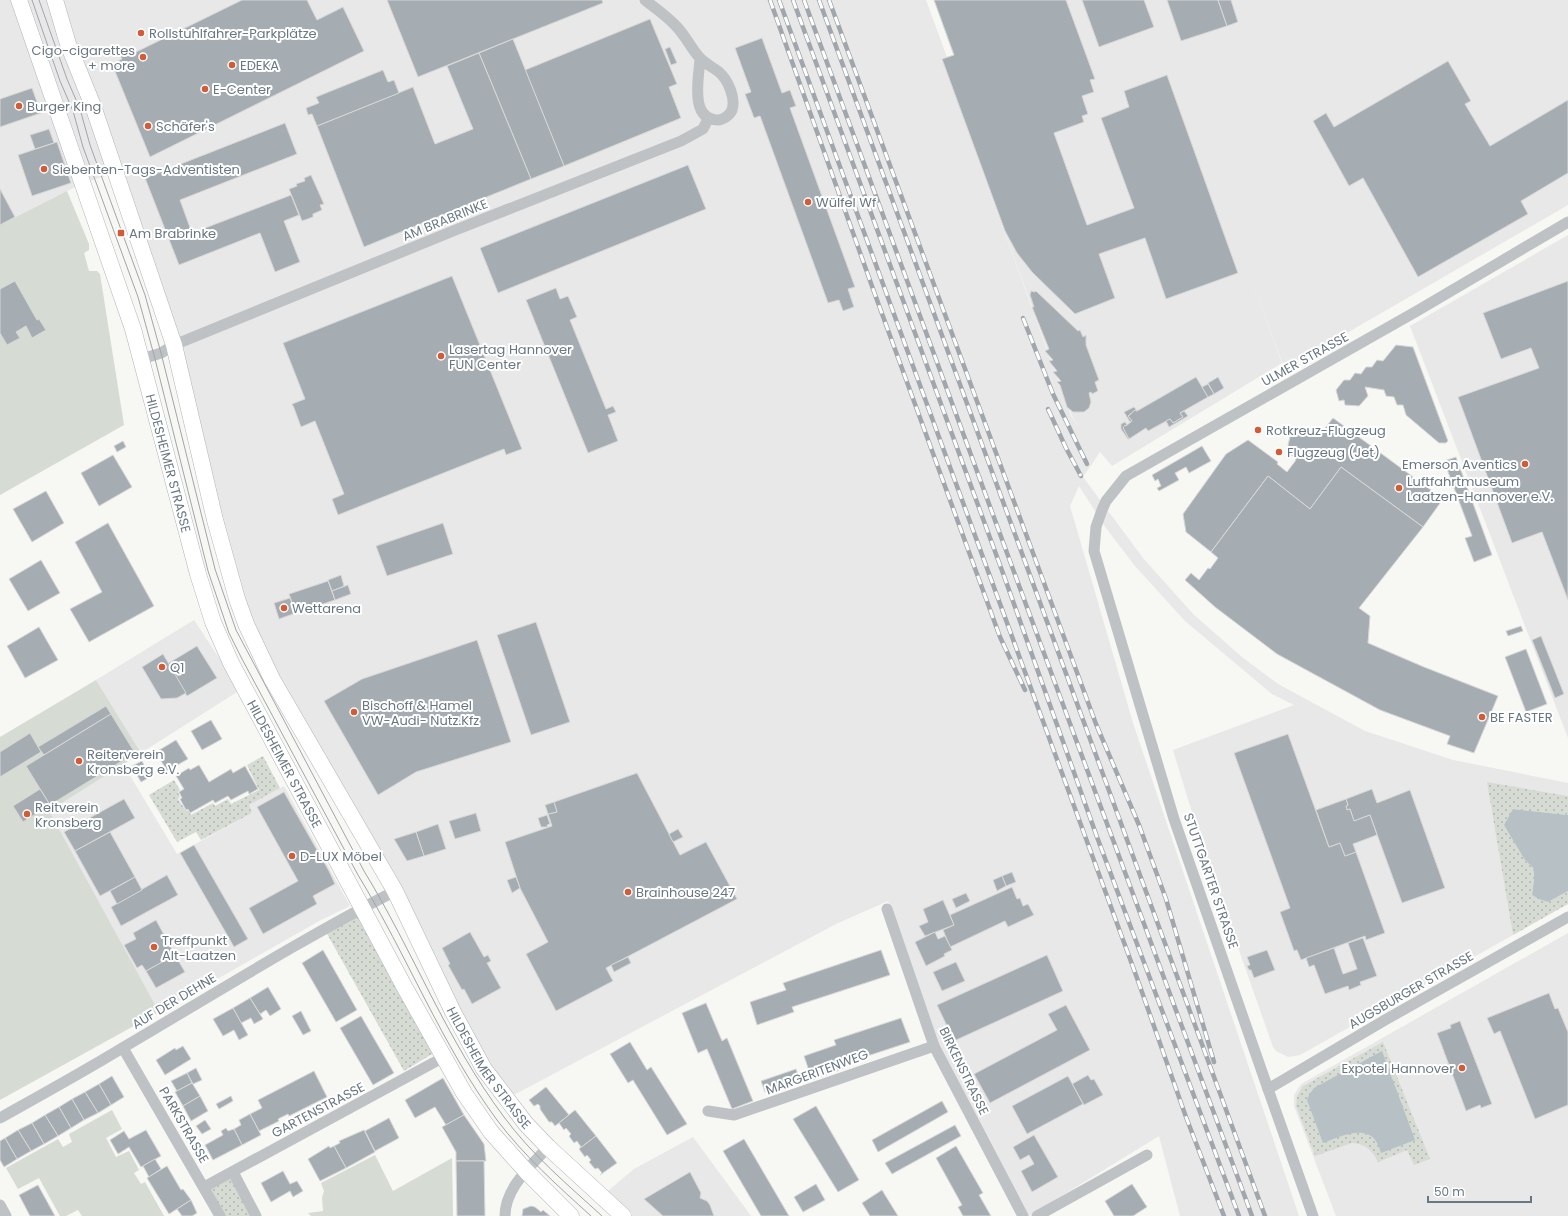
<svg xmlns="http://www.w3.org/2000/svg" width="1568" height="1216" font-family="Poppins,sans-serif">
<defs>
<pattern id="grass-dots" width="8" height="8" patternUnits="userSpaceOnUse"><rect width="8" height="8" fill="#d6dbd4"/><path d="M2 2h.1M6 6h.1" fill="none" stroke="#b2b6b1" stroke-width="1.8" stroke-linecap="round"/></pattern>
</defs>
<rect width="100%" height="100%" fill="#f7f7f4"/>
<g fill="#e7e8e7" fill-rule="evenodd">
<path d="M0,0h926l21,57 6,-2 -19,-55h634v205l-261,151 -23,11 -40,-107 38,103 -170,103 -12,-14 -17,25 60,81 50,56 49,43 36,27 87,47 88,29 115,23v13l-80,-13 25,152 -213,120 -12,2 -12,-6 -3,-4 -71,-202 -29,-95 121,-45 -22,-11 -87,-73 -50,-55 -29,-38 -27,-42 -9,20 63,217 166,493h-119l-21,-80 -130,80h-2l-89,-172 -50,-143 -52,23 -330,175 -248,-449 -140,-478 -35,11 -83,42zM971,140l101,276 7,11 -8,-11z"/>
<path d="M1568,235v503l-158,-412z"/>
<path d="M194,620l46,70 -99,63 -45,-73z"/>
<path d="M123,764l54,90 75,-41 -4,-8 36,-19 66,120 -29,14 -162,92 -111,-201z"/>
<path d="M1568,933v283h-232l-42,-110v-11l7,-11z"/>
<path d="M693,1137l58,79h-128l-21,-20 32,-27z"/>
</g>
<g fill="url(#grass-dots)">
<path d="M263,756l17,32 -31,17 3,8 -51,27 -5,-8 -19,10 -28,-47 25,-15 6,10 -2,2 2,5 -2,2 8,12 2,-1 3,5 22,-12 2,3 13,-7 3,5 28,-14 -12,-25z"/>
<path d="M1487,782l81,14v19l-55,-6 12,51 9,9v10l-2,16 16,7 20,-11v13l-55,31z"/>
<path d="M361,913l76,138 -33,20 -78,-139z"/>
<path d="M1383,1042l47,117 -16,6 -7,-15 -29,12c-6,-12 -12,-18 -26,-19l-37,13 -19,-50 1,-10 6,-10z"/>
<path d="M231,1177l20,39h-26l-15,-28z"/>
</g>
<g fill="#d6dbd4">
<path d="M67,191l22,53v6l-5,3 5,18h8l3,3 24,151 -124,70v-270z"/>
<path d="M96,680l45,73 -92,58 110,201 -159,88v-363z"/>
<path d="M112,1110l10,19 -16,9 10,19 13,-6 10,19 -5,3 7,11 4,-2 19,34h-82l-4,-6 -12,6h-6l-21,-38 -21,11 -12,-21 52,-29 5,8 9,-5 -3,-8z"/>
<path d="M375,1155l18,36 59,-33 1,58h-142l-3,-3 15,-2 -1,-14 2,-6 -3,-8z"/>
</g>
<g fill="#b7c1c5">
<path d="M1513,809l55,6v76l-20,11 -9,-3 -7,-4 2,-16v-10l-9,-9 -21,-35z"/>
<path d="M1382,1051l33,89 -34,13c-1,-4 -3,-8 -5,-12 -12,-17 -39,-3 -53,2l-16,-43 2,-5 5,-7z"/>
</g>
<g fill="#a6adb2" stroke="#d8d8d6">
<path d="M242,0h65l10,20 26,-13 21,44 -214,106 -38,-93 10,-5 -3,-5 7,-3 7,-4 3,5z"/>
<path d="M387,0h215l1,3 -185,74z"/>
<path d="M934,0h132l29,79 -5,1 4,12 -12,4 6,18 -6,2 2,6 -30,11 33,92 47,-17 -33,-90 28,-11 -5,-16 43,-16 71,198 -72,26 -21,-61 -46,16 16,44 -40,16 -43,-42 -15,-19 -12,-22 -63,-172 12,-4z"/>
<path d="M1082,0h62l10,27 -55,20z"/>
<path d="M1167,0h51l9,26 -46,15z"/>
<path d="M1218,0h13l7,22 -11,4z"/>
<path d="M650,19l27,65 -8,3 12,31 -117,48 -39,-96z"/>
<path d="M762,38l20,55 8,-3 6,16 -6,2 65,179 -7,2 6,18 -11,4 -4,-11 -11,3 -68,-187 -6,2 -9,-24 6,-2 -16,-44z"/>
<path d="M513,39l51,127 -33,13 -52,-126z"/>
<path d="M670,47l7,16 -6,2 -6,-16z"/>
<path d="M479,53l52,126 -167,68 -47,-121 96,-39 22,57 38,-15 -26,-63z"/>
<path d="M1448,61l23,40 -6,3 25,42 78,-46v73l-47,28 7,13 -110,63 -55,-99 -14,8 -36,-65 13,-8 8,14z"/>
<path d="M383,70l5,12 6,-2 5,13 -82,33 -5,-12 -4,1 -2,-7 13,-5 -3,-6z"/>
<path d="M32,88l9,25 -41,14v-28z"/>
<path d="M285,123l12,31 -117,46 12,33 99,-38 8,20 -15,6 16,41 -25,10 -15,-39 -81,32 -34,-87z"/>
<path d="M49,129l5,14 -19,6 -5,-14z"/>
<path d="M57,142l14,41 -39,13 -14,-41z"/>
<path d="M688,165l18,44 -208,84 -18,-45z"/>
<path d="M311,175l13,29 -4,1 2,5 -9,4v3l-11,4 -13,-32 8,-3 -1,-2 9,-3 -1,-3z"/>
<path d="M0,189l15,28 -15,8z"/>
<path d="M452,276l70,173 -16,6 -2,-6 -166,66 -6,-16 12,-5 -29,-73 -14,6 -7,-19 -2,-4 13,-5 -22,-56z"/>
<path d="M15,281l22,39 2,-1 7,11 -14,8 -6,-12 -10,6 4,6 -13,7 -7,-12v-44z"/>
<path d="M1568,281v319l-26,-68 -30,11 -54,-146 81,-29 -8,-20 -30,11 -18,-46z"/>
<path d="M556,288l4,11 8,-3 9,21 -7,3 36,89 7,-3 3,6 -8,3 10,26 -30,12 -62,-153z"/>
<path d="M1031,291l4,1 1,-1 42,40 2,-1 3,7 3,-2v10l13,35 -4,2 3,9 -6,3 -1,-2 -2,1 2,9 -2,6 -5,4h-11l-6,-5 -7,-22 -3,-3 4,-1 -8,-9 4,-1 -8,-10 4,-1 -8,-9 4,-2 -17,-42h2l-4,-12z"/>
<path d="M1396,345l17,2 35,94 -2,2h-7l-33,-28 -3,-10h-6l-3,-8 -8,-1 -2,-6 -19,-3 3,9 -9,10 -14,-1 -1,-5 -5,1 -3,-11 8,-10h6l5,-7 6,1 5,-7h6l5,-7 6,1z"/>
<path d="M1196,377l12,20 -28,16 3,4 -10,6 -3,-4 -22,12 -2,-3 -17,11 -6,-11v-2l2,-1 1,1 6,-5 -4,-5 3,-2v-1l4,-3 2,1z"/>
<path d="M1218,377l6,11 -10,6 -6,-11z"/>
<path d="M1208,384l6,10 -6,3 -6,-10z"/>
<path d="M1134,407l3,4 -2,-1 -7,6 4,5 -2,1 -6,-10z"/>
<path d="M1184,411l4,5 -19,11 -3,-6 4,-2 3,4 10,-6 -3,-4z"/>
<path d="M1333,418l110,81 -20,28 -82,-60 -31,42 -42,-33 -57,76 -25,-20 -3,-18 43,-60 22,-14 30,22 -1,2 10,8 9,-12 -5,-5 -3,-10 2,-8 1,-2 2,1 4,-4 -2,-1 2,-4 5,4 10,1 7,4z"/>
<path d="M1125,422l2,3 -1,1 -1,-1 -2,3 6,11h-1l-7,-10v-5z"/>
<path d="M123,441l3,6 -9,5 -3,-6z"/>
<path d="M1202,446l9,15 -22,12 -3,-6 -11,6 4,7 -20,11 -2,-3 4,-2 -3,-7 -3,2 -3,-6z"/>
<path d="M113,455l19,32 -33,19 -18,-33z"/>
<path d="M1456,457l36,98 -18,7 -9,-24 7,-2 -28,-75z"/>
<path d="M1341,467l82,60 -64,81 11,8 -2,27 56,24 74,29 -24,57 -27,-9 3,-8 -70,-26 -103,-56 -62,-47 -30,-27 6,-7 8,7 9,-12 2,1 8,-11 -7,-6 57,-76 42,33z"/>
<path d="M46,491l18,32 -32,19 -19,-33z"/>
<path d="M108,523l46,83 -65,36 -19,-33 32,-17 -27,-50z"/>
<path d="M443,523l10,31 -66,22 -11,-30z"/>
<path d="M41,560l19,33 -32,18 -19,-32z"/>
<path d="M341,575l3,11 -12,5 -4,-11z"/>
<path d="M328,581l7,19 -39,13 -7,-19z"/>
<path d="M348,585l3,9 -16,6 -3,-9z"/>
<path d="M290,598l6,15 -17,6 -5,-16z"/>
<path d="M536,622l34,100 -39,13 -34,-100z"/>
<path d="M1521,626l2,5 -15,5 -2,-5z"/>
<path d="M39,627l19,33 -33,18 -18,-32z"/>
<path d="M1541,636l23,58 -9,4 -23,-58z"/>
<path d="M477,640l34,102 -95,30 -38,23 -54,-94 38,-22z"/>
<path d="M197,646l20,32 -30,18 -20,-32z"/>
<path d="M1526,649l21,55 -21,8 -21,-55z"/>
<path d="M163,654l23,39 -9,5 -16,1 -19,-32z"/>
<path d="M106,706l5,8 -67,41 -6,-8z"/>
<path d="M111,714l24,39 -85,52 -24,-39z"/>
<path d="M211,720l11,19 -20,11 -11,-19z"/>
<path d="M30,733l11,19 -41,25v-25z"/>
<path d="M1288,734l41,113 11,-4 5,13 11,-4 29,81 -19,7 -1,-4 -64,24 -4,-10 -3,1 -14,-39 10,-4 -56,-155z"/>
<path d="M176,740l12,19 -21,12 -11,-19z"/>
<path d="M142,761l8,16 -9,5 -9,-16z"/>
<path d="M199,765l10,17 22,-13 2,4 12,-7 13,23 -9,5 -1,-3 -17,9 -3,-4 -13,7 -2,-3 -23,13 -2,-4 -2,1 -6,-11 2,-1 -3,-6 5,-3 -8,-13 13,-8 1,2z"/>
<path d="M637,773l43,82 26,-13 31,57 -131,69 7,13 -57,30 -30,-57 22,-12 -28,-54 -15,-46 47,-16 -4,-12 9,-2 -3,-10z"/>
<path d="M40,789l10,16 -27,17 -10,-16z"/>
<path d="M1372,789l5,14 33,-13 35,98 -43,15 -32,-88 -16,6 -4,-12 -3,1 -1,-4 2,-1 -2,-6z"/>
<path d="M284,792l45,79 6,13 -22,12 4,8 -54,30 -14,-26 49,-27 -41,-74z"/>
<path d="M124,799l11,19 -60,33 -11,-19z"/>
<path d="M1346,799l2,6 -2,1 1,4 3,-1 4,12 16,-6 7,20 -24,9 3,8 -11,4 -5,-13 -11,4 -13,-37z"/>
<path d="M554,802l3,10 -9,2 -3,-9z"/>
<path d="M476,813l5,18 -26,8 -6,-18z"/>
<path d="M547,815l3,9 -3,1 1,2h-7l-3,-9z"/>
<path d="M438,824l8,25 -22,7 -8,-24z"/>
<path d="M678,829l5,8 -10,5 -4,-8z"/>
<path d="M110,832l25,45 -35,19 -25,-45z"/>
<path d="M416,832l8,24 -17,5 -13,-22z"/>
<path d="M194,845l54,94 -14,8 -54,-94z"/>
<path d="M1012,872l4,10 -10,4 -4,-10z"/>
<path d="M167,875l11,20 -57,31 -10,-19z"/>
<path d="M1002,876l4,10 -9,5 -4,-11z"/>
<path d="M135,877l7,13 -25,14 -7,-13z"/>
<path d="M516,877l4,11 -8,5 -5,-13z"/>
<path d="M1012,887l5,12 3,-1 3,8 5,-2 6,11 -26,12 -3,-6 -55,26 -7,-17 11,-5 -4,-10z"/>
<path d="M966,893l4,8 -14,7 -4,-9z"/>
<path d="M943,900l11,25 -29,11 -6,-10 9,-4 -5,-13z"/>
<path d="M156,920l19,35 -29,16 -4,-6 -5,3 -13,-23 12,-6 -3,-6z"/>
<path d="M470,932l14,25 4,-2 3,6 -4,2 14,25 -29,16 -8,-15 -2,1 -14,-25 2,-1 -8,-16z"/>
<path d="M935,932l3,7 7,-3 7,14 -8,4 1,2 -19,10 -11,-24z"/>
<path d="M1363,938l14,38 -17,6 1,3 -12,5 -1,-4 -23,8 -11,-29 -5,2 -3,-9 28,-10 9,26 14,-5 -9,-26z"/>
<path d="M323,950l34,60 -21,12 -34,-59z"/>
<path d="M881,950l9,25 -98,32 2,5 -37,13 -7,-23 36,-12 -3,-7z"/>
<path d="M1267,950l8,20 -21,8 -3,-8h-2l-2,-4 3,-1 -3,-8z"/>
<path d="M175,955l10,17 -29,16 -10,-17z"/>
<path d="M1047,955l16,36 -109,50 -17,-36z"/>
<path d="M628,957l3,6 -17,9 -3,-7z"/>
<path d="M956,962l9,19 -23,10 -9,-19z"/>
<path d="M268,987l13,22 -11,7 -4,-6 -6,4 -10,-16z"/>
<path d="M1549,993l6,16 3,-1 10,24v73l-33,14 -35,-88 -6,3 -7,-16z"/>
<path d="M250,998l13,21 -9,5 -3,-6 -10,5 -8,-15z"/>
<path d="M706,1003l16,38 5,-3 26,63 -21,8 -25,-60 -9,4 -16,-40z"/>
<path d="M1066,1005l24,45 -100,53 -16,-29 83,-44 -9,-16z"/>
<path d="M233,1008l15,27 -9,5 -5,-10 -11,6 -10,-17z"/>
<path d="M301,1011l10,20 -8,4 -11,-19z"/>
<path d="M361,1016l33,57 -21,12 -33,-57z"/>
<path d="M901,1018l9,24 -67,22 2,4 -33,12 -8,-24 32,-11 -2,-5z"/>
<path d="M1460,1021l32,83 -11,4 -1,-3 -14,6 -29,-78 14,-5 -1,-3z"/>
<path d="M630,1042l17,28 4,-3 36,57 -20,11 -34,-55 -5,3 -18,-29z"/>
<path d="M183,1046l8,13 -26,16 -9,-15 19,-12 1,2z"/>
<path d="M196,1068l6,12 -9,4 -6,-11z"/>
<path d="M796,1069l4,12 -35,11 -4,-11z"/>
<path d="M314,1071l13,26 -38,19 -1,-2 -10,5 1,2 -20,10 -9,-17 12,-6 -4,-8z"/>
<path d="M187,1073l5,10 -15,8 -6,-10z"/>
<path d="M1088,1075l3,5 3,-1 9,16 -19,10 -12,-21z"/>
<path d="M112,1076l12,21 -13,8 -12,-21z"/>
<path d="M1068,1076l15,28 -56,30 -15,-28z"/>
<path d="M443,1078l21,37 -18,10 -11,-18 -20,11 -10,-18z"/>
<path d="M192,1083l8,13 -17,10 -8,-14z"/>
<path d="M99,1084l12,21 -13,8 -13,-21z"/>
<path d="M546,1087l23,28 -14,11 -3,-4h-3l-9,-13v-3l-2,-2 -4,2 -5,-6z"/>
<path d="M85,1092l13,21 -14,7 -12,-21z"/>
<path d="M200,1096l8,15 -17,10 -8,-15z"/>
<path d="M231,1096l2,5 -14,8 -3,-5z"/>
<path d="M72,1099l12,21 -13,8 -12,-21z"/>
<path d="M942,1101l6,11 -70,40 -6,-12z"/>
<path d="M816,1106l43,74 -21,12 -45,-73z"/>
<path d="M59,1107l12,21 -13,8 -13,-21z"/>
<path d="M575,1110l21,26 -17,13 2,-2 -4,-6 -3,2 -5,-7 2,-2 -5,-6 -2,2 -5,-7z"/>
<path d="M250,1114l11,21 -19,10 -8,-16 7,-4 -2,-5z"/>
<path d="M45,1115l13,21 -14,8 -12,-21z"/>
<path d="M464,1115l20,29 2,17h-30v-9l-14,-25z"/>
<path d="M389,1118l10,20 -24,13 -10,-20z"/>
<path d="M205,1120l6,9 -9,5 -6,-8z"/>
<path d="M32,1123l12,21 -13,7 -13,-21z"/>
<path d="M955,1125l6,11 -69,38 -7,-11z"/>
<path d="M226,1128l2,3 6,-2 8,16 -29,15 -8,-15 18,-10 -2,-4z"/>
<path d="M18,1130l13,21 -14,8 -12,-21z"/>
<path d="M146,1130l15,26 -20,11 -12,-20 -11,7 -8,-14 14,-9 5,8z"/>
<path d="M364,1130l11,22 -29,16 -12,-22 6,-3 -1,-2z"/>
<path d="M1034,1135l24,42 -26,15 -11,-21 13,-7 -5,-9 -9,5 -7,-13z"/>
<path d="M596,1136l21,27 -17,12 2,-2 -4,-5 -3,1 -6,-7 2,-2 -4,-5 -2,2 -6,-8z"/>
<path d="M5,1138l12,21 -13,8 -4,-7v-19z"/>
<path d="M744,1139l45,77h-28l-38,-65z"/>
<path d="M329,1146l1,2 4,-2 12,22 -26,13 -12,-22z"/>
<path d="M956,1146l27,47 -4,2 12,21h-28l-5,-9 4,-2 -26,-47z"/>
<path d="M155,1159l6,10 -12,8 -6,-11z"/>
<path d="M456,1161h28l1,55h-28z"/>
<path d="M167,1166l14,24 2,-1 8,11 -22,14 -22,-36z"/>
<path d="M283,1171l7,13 7,-3 6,10 -10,6 -3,-6 -19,11 -10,-19z"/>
<path d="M690,1172l11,21 -1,5 7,3 3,4 4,11h-51l-19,-17z"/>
<path d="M816,1184l9,16 -22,12 -9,-15z"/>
<path d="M1132,1184l15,23 -14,9h-19l-9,-15z"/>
<path d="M38,1185l17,31h-25l-11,-21z"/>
<path d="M882,1190l16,26h-28l-8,-13z"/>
<path d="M191,1200l6,13 -5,3h-10l-5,-7z"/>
<path d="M531,1206l4,1 6,5 2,-2 7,6h-28l1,-7z"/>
</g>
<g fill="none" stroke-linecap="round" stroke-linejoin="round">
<defs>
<g id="secondary">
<path id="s1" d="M19,0l114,329 65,245 15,48 18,41 174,325 59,105 27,39 35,39 45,45"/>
<path id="s2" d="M55,0l13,44 25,62 81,239 41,175 22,79 9,25 26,55 123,212 58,121 31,57 42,55 22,23 75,69"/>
</g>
</defs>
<use href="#secondary" stroke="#b1b6ba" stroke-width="17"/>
<g stroke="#bec2c5" stroke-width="11">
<path d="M645,0c10,8 22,16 31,26 9,9 15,22 23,31 6,7 14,10 20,15 9,8 17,26 13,38 -2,5 -9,10 -14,10 -29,0 -19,-43 -18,-61"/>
<path d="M142,359l19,-6 13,-8 279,-114 228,-90 22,-12 5,-10"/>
<path d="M887,909l47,137 89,170"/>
<path d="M123,1048l97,168"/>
<path d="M1268,1089l117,-69 183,-103"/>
<path d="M708,1111l26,4 200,-69"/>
<path d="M0,1118c41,-23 83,-46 124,-71 90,-53 178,-108 271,-156"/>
<path d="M233,1172l23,44"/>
<path d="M204,1187l240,-130"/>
<path d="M0,1205l6,11"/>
<path d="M505,1216c0,-28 25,-49 43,-69"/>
<path d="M1037,1216l110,-61"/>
<path d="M1313,1216l-45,-127 -94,-270 -80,-268 2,-24 6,-17 4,-9 20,-25 291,-165 151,-89"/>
</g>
<use href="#secondary" stroke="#fff" stroke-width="16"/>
<g stroke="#a0a6ab" stroke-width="1">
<path d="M32,0l28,81 13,30 10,36 55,150 16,58 54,216 21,62 13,26 116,216c49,80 83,169 139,245 27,36 61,66 94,96"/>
<path d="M39,0l28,79 13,30 10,36 55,150 16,58 54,216 21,61 128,241c49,80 83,170 140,246 27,37 64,68 98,99"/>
</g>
<defs>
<g id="rail">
<path d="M770,0l103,289 127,348 25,53"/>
<path d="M779,0l358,978 49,139 38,99"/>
<path d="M793,0l211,576 93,261 142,379"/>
<path d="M804,0l210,572 238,644"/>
<path d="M819,0l446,1216"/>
<path d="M829,0l267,724 43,101 27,74 48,163"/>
<path d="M1023,318l30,76 34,70"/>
<path d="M1048,409l18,39 15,28"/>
</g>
</defs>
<use href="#rail" stroke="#a0a6ab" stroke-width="4.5"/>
<use href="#rail" stroke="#fff" stroke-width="3" stroke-dasharray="9" stroke-linecap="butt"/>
</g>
<g fill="#d25b38" stroke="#fff" stroke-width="1.5">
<circle cx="141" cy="33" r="4"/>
<circle cx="143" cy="57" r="4"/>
<circle cx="232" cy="65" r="4"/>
<circle cx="205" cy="89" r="4"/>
<circle cx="19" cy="106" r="4"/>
<circle cx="148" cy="126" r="4"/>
<circle cx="44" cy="169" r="4"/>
<circle cx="808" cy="202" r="4"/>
<rect x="117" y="229" width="8" height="8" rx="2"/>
<circle cx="441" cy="356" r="4"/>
<circle cx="1258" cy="430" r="4"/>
<circle cx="1279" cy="452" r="4"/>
<circle cx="1525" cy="464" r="4"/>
<circle cx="1399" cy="488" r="4"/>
<circle cx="284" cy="608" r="4"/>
<circle cx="162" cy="667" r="4"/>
<circle cx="354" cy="712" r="4"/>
<circle cx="1482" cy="717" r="4"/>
<circle cx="79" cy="761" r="4"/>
<circle cx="27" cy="814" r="4"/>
<circle cx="292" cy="856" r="4"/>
<circle cx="628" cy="892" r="4"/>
<circle cx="154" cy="947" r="4"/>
<circle cx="1462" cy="1068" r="4"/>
</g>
<g text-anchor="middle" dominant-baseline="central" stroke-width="4" stroke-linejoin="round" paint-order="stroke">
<g font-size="13" fill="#697782" stroke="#fff" text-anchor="start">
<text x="149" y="33">Rollstuhlfahrer-Parkplätze</text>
<text x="135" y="50" text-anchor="end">Cigo-cigarettes<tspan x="135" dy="15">+ more</tspan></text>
<text x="240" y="65">EDEKA</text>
<text x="213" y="89">E-Center</text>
<text x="27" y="106">Burger King</text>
<text x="156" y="126">Schäfer's</text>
<text x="52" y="169">Siebenten-Tags-Adventisten</text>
<text x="816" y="202">Wülfel Wf</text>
<text x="129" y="233">Am Brabrinke</text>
<text x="449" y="349">Lasertag Hannover<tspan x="449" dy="15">FUN Center</tspan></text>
<text x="1266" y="430">Rotkreuz-Flugzeug</text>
<text x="1287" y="452">Flugzeug (Jet)</text>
<text x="1517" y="464" text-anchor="end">Emerson Aventics</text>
<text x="1407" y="481">Luftfahrtmuseum<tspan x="1407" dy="15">Laatzen-Hannover e.V.</tspan></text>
<text x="292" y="608">Wettarena</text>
<text x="170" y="667">Q1</text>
<text x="362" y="705">Bischoff &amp; Hamel<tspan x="362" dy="15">VW-Audi- Nutz.Kfz</tspan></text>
<text x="1490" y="717">BE FASTER</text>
<text x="87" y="754">Reiterverein<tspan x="87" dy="15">Kronsberg e.V.</tspan></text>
<text x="35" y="807">Reitverein<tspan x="35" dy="15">Kronsberg</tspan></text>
<text x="300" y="856">D-LUX Möbel</text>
<text x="636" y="892">Brainhouse 247</text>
<text x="162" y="940">Treffpunkt<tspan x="162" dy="15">Alt-Laatzen</tspan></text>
<text x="1454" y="1068" text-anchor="end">Expotel Hannover</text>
</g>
<g font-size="13" fill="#697782" stroke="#fff">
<text transform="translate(445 220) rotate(-22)">AM BRABRINKE</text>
<text transform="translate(1305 359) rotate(-29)">ULMER STRASSE</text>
<text stroke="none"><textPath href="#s1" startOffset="487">HILDESHEIMER STRASSE</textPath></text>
<text stroke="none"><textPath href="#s1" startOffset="811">HILDESHEIMER STRASSE</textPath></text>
<text transform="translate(1211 881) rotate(71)">STUTTGARTER STRASSE</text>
<text transform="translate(1411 990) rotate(-30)">AUGSBURGER STRASSE</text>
<text transform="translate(174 1001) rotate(-31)">AUF DER DEHNE</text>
<text stroke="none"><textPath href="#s2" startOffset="1160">HILDESHEIMER STRASSE</textPath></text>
<text transform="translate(964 1071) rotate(64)">BIRKENSTRASSE</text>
<text transform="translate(817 1072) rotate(-20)">MARGERITENWEG</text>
<text transform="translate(318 1110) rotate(-28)">GARTENSTRASSE</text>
<text transform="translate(184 1125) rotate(60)">PARKSTRASSE</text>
</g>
</g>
<path d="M1428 1196v6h103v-6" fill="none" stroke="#697782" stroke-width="2"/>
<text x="1434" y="1196" font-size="12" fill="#697782" stroke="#ffffff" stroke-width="3" paint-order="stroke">50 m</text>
</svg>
